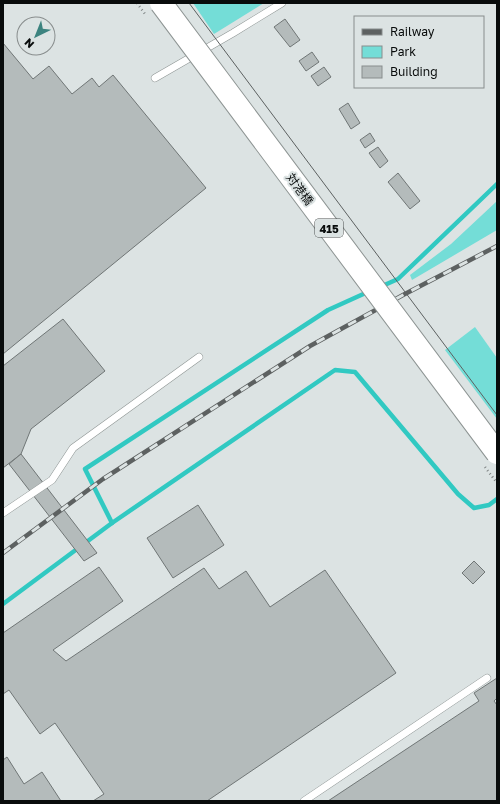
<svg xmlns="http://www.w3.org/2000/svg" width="500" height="804" font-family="'Golos Text','Noto Sans JP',sans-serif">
<rect width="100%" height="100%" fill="#dce3e3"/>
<g fill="#74ddd7">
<path d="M193,3h71l-50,31z"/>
<path d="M497,201v29l-85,50 -2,-5 41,-31z"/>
<path d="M475,327l22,31v61l-52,-69z"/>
</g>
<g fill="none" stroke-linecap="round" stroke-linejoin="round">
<g stroke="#31c9c2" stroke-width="4.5">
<path d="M380,287l18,-8 99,-95"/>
<path d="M112,523l-27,-54 243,-159 42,-19"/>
<path d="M3,604l109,-81 223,-153 20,2 103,122 16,14 15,-3 8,-6"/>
</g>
</g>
<g fill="#b4bbbb" stroke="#707676">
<path d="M285,19l15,21 -10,7 -16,-20z"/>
<path d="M3,43l30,36 16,-13 23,28 20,-16 7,9 14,-12 93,113 -203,166z"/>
<path d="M312,52l7,10 -13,9 -7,-10z"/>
<path d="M324,67l7,10 -13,9 -7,-10z"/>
<path d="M348,103l12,20 -9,6 -12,-20z"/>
<path d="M370,133l5,8 -10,7 -5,-8z"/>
<path d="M378,147l10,14 -8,7 -11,-15z"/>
<path d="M398,173l22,28 -10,8 -22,-27z"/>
<path d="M63,319l42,52 -74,58 -10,25 -18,14v-102z"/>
<path d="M21,454l76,99 -13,8 -75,-97z"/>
<path d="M198,505l26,40 -51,33 -26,-40z"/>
<path d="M474,561l11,11 -12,12 -11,-11z"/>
<path d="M99,567l24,34 -70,49 13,11 138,-93 15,21 27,-18 24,36 55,-37 71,103 -189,128h-114l11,-7 -49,-71 -15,11 -31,-44 -6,4v-61z"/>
<path d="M497,678v20l-3,3 3,4v96h-169l151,-100 -5,-8z"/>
<path d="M7,757l17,27 18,-12 19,29h-58v-41z"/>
</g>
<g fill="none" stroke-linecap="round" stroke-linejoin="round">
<defs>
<g id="service">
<path d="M155,78l78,-45 49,-30"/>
<path d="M3,513l49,-33 21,-32 126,-91"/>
<path d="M304,801l183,-123"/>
</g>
</defs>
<use href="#service" stroke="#8d9493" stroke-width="8"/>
<use href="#service" stroke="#fff" stroke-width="7"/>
<path stroke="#5d6161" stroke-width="1" d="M189,3l308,412"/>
<defs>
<path id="rail" d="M3,553l100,-74 207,-133 93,-51 94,-49"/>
</defs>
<use href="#rail" stroke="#5d6161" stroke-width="4.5"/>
<use href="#rail" stroke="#dce3e3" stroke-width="3" stroke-dasharray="9" stroke-linecap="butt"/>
<defs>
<path id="trunk-bridge" d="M161,3l336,450"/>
</defs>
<use href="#trunk-bridge" stroke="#8d9493" stroke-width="24" stroke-linecap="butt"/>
<g stroke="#7e8383" stroke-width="2.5" stroke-dasharray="1 3" stroke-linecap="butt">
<path d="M137,3l8,11"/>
<path d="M485,467l12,16"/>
</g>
<use href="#trunk-bridge" stroke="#fff" stroke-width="22"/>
</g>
<g text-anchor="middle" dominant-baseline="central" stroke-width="4" stroke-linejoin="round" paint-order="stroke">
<rect fill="#dce3e3" stroke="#484c4c" stroke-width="1" x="315" y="219" width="28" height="18" rx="3"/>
<g font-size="11" font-weight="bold" fill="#090c0c">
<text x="329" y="228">415</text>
</g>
<g font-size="12" fill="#090c0c" stroke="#dce3e3">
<text transform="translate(300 189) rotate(53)">対港橋</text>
</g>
</g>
<rect width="500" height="804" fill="none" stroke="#090c0c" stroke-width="8"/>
<rect x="354" y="16" width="130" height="72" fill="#dce3e3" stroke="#888d8d"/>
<rect x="362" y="29" width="20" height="6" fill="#5d6161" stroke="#888d8d"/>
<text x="390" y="36" font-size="12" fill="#090c0c">Railway</text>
<rect x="362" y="46" width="20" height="12" fill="#74ddd7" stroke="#888d8d"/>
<text x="390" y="56" font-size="12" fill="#090c0c">Park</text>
<rect x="362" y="66" width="20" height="12" fill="#b4bbbb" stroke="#888d8d"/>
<text x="390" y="76" font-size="12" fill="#090c0c">Building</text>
<g transform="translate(36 36) rotate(223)"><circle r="19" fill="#dce3e3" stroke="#888d8d"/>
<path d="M0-3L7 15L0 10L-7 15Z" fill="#3c837f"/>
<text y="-6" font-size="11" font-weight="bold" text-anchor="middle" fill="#090c0c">N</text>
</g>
</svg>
